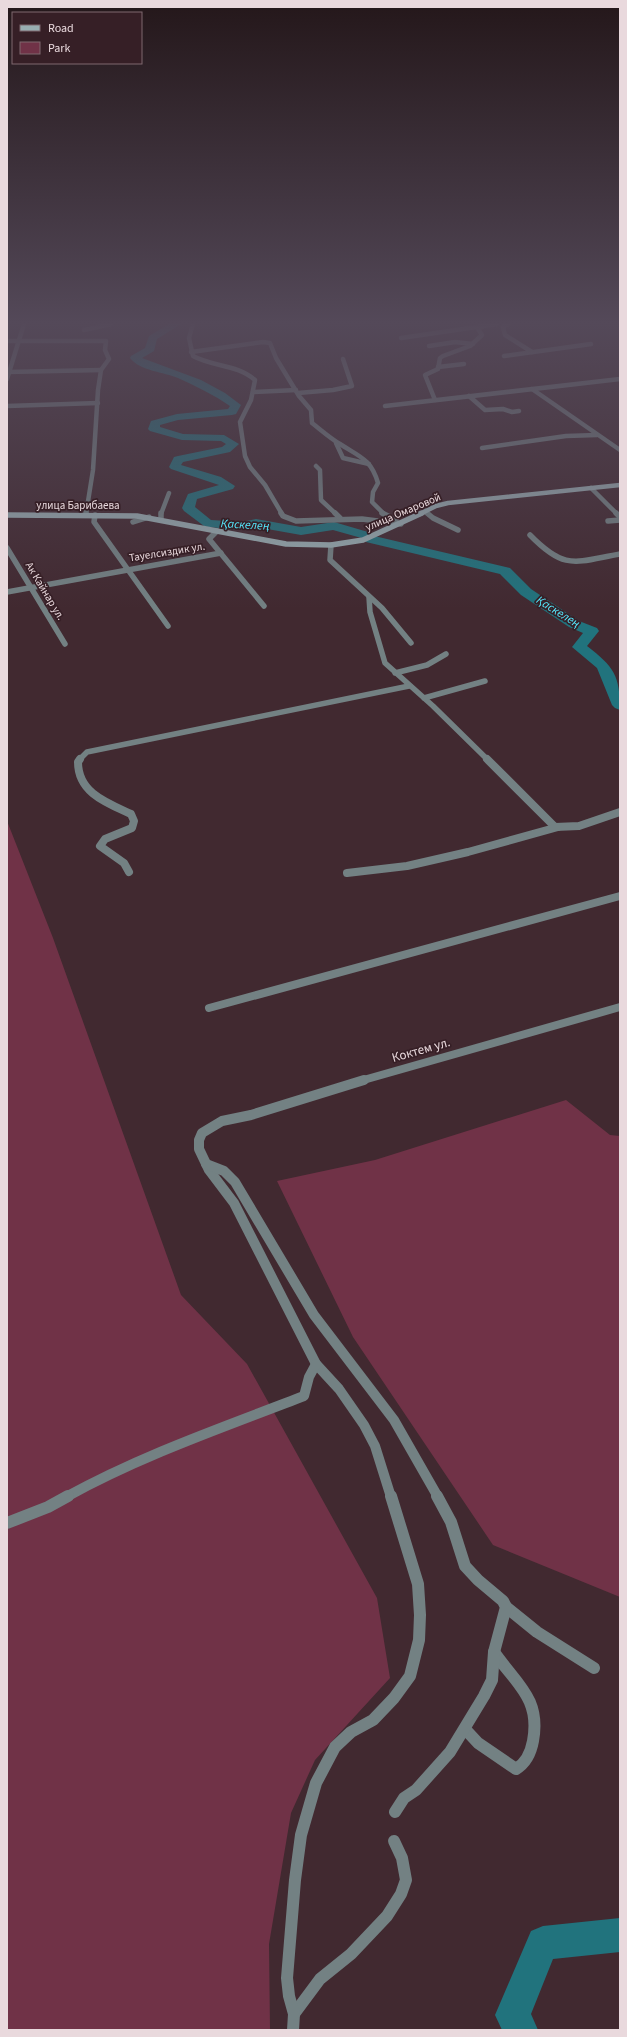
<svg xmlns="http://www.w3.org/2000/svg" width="627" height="2037" font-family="'Source Sans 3',sans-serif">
<rect width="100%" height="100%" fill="#412930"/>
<g fill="#703247">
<path d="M7,821l46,117 128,357 66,69 130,234 13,80 -75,82 -24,53 -22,131 1,86h-263z"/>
<path d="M566,1100l44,35 10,1v461l-127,-52 -140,-208 -76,-156 98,-21z"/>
</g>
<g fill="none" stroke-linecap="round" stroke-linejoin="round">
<g fill="#21737d" fill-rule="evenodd">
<path d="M169,324h12l-24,15 -3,12 -12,7 59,22 24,13 16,12 -5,9 -4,1 -54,5 -18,5v2l23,7 41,1 15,9 -9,8 -47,10 -2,3 40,12 14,9 -2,3 -36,10 -2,8 16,13 31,2 14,-3 45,8 33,-5 34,10 2,3 140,33 21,21 48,32 18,7 2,3 -12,15c27,21 33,29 33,64l-5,-2 -3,-3 -15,-37 -25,-21 11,-14 -14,-6 -48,-32 -21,-21 -134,-32 -1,-3 -32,-9 -32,5 -45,-8 -14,3 -34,-3 -4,-1 -20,-15 -2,-3 6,-14 31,-9 -48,-16 -2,-2 5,-10 4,-1 44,-9 4,-3 -5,-3 -39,-1 -32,-9 -2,-2 3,-8 26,-7 51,-5 2,-3c-16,-11 -34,-20 -52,-28 -14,-6 -38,-7 -48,-20l1,-2 14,-8 4,-12z"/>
<path d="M620,1918v34l-67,7 -22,55 7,16h-36l-7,-15 36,-84 12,-5z"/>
</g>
<g stroke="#738183" stroke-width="4.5">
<path d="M193,324l-4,14 4,18c20,11 44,8 62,24l-4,20 -11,22 5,34 5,11 15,18 17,29"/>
<path d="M508,324l-5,3 2,8 27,17"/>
<path d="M84,330l27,-6"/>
<path d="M401,338l96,-14"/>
<path d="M7,341h99l-1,9 4,9 -8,11 -3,20 -5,80 -7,44"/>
<path d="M429,346l26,-4 18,2"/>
<path d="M191,352l72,-10 7,1 6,15 23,38 12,14 1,13c9,7 18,15 28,21 20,13 31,15 38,39l-5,9 -1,10 12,12"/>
<path d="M504,356l87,-12"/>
<path d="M438,367l26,-3"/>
<path d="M7,372l94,-2"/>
<path d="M7,379l17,-55"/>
<path d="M532,389l88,61"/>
<path d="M253,392l43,-2"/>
<path d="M298,393l35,-3 19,-4 -9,-27"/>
<path d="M469,396l16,14 18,-1 9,3 7,-1"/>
<path d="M435,400l-10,-25 13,-6 2,-11 3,-2 27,-10 12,-11 -4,-6 5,-3"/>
<path d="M7,406l91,-3"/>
<path d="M385,406l235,-27"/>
<path d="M336,443l7,15 26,6"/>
<path d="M482,448l84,-12 31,-1"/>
<path d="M316,466l4,4 1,30 15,14"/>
<path d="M591,488l26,26"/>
<path d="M425,511l3,3"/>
<path d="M161,514l8,-21"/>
</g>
<g stroke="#738183" stroke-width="5.5">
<path d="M281,513l2,3 13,5 66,-2 39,5"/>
<path d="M335,513l5,5"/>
<path d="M382,513l14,7"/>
<path d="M427,513l6,5 25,12"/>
<path d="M616,513l4,4"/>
<path d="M86,515v-2"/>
<path d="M95,515l-1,7 74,104"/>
<path d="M161,520v-7"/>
<path d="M608,521l12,-1"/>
<path d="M133,522l16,-5"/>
<path d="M217,531l-8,8 55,67"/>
<path d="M530,535c35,36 45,27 90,19"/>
<path d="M331,545l-1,15 52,48 29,35"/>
<path d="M7,548l58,96"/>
<path d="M7,592l214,-39"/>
<path d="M369,597l1,15 15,51 48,43 55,54"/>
<path d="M395,673l32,-8 19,-11"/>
<path d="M424,698l61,-17"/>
<path d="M79,760l8,-8 322,-66"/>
</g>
<g stroke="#738183" stroke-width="8">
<path d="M80,759l-2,3c0,31 29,41 53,52l3,7 -2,7 -27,11 -5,7 24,17 5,9"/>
<path d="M487,759l68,68 24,-1 41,-14"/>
<path d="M347,873l60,-7 61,-14 90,-25"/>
<path d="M209,1008l411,-112"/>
<path d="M360,1081l260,-74"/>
</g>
<g stroke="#738183" stroke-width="10">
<path d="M364,1080l-113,35 -29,6 -20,12 -3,7v9l10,21 25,33 82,161 23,25 25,36 11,21 16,51"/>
<path d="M206,1164l18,7 11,11 79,133 80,105 44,77"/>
<path d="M66,1497c76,-42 158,-70 238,-101l5,-19 7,-13"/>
</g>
<g stroke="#738183" stroke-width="12">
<path d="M7,1523l41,-16 20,-11"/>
<path d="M506,1607l31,25 57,36"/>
<path d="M465,1729l13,14 38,26c10,-6 15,-17 17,-28 8,-43 -17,-57 -39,-89"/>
<path d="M395,1812l9,-14 12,-8 34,-38 34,-56 8,-16 2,-28 12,-45 -3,-6 -25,-21 -13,-14 -14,-44 -14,-26"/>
<path d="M294,2014l26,-35 31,-25 36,-38 14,-22 5,-14 -4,-22 -8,-17"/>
<path d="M293,2030l1,-16 -5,-18 -2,-18 8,-98 6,-45 15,-52 19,-36 16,-15 22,-12 21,-22 16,-22 9,-36 1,-25 -2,-31 -27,-88"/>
</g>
<path stroke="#98adb1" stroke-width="4.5" d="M420,514l16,-8 12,-3 172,-18"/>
<path stroke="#98adb1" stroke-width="5.5" d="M7,515l130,1 149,28 45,1 32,-5 59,-27"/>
</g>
<linearGradient id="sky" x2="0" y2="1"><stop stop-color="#24171a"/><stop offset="0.53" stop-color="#544959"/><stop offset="1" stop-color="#544959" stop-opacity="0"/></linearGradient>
<rect width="627" height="609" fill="url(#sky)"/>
<g text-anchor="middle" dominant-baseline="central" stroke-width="3.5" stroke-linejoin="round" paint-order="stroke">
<g font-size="11" fill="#e9d9dd" stroke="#361f26">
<text x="78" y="505">улица Барибаева</text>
<text transform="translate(403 512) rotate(-23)">улица Омаровой</text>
<text transform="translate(167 552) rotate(-9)">Тауелсиздик ул.</text>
<text transform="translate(45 591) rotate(59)">Ак Кайнар ул.</text>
</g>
<g font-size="12" font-style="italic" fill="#55ebff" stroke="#361f26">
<text transform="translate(245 525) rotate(3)">Қаскелең</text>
<text transform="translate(558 612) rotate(32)">Қаскелең</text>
</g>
<g font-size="13" fill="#e9d9dd" stroke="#361f26">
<text transform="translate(421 1050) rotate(-16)">Коктем ул.</text>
</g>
</g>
<rect width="627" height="2037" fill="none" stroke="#e9d9dd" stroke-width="16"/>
<rect x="12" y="12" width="130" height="52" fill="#361f26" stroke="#7e696f"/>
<rect x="20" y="25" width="20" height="6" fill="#98adb1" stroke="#7e696f"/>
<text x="48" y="32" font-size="12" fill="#e9d9dd">Road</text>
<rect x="20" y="42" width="20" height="12" fill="#703247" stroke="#7e696f"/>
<text x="48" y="52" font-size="12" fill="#e9d9dd">Park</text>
</svg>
